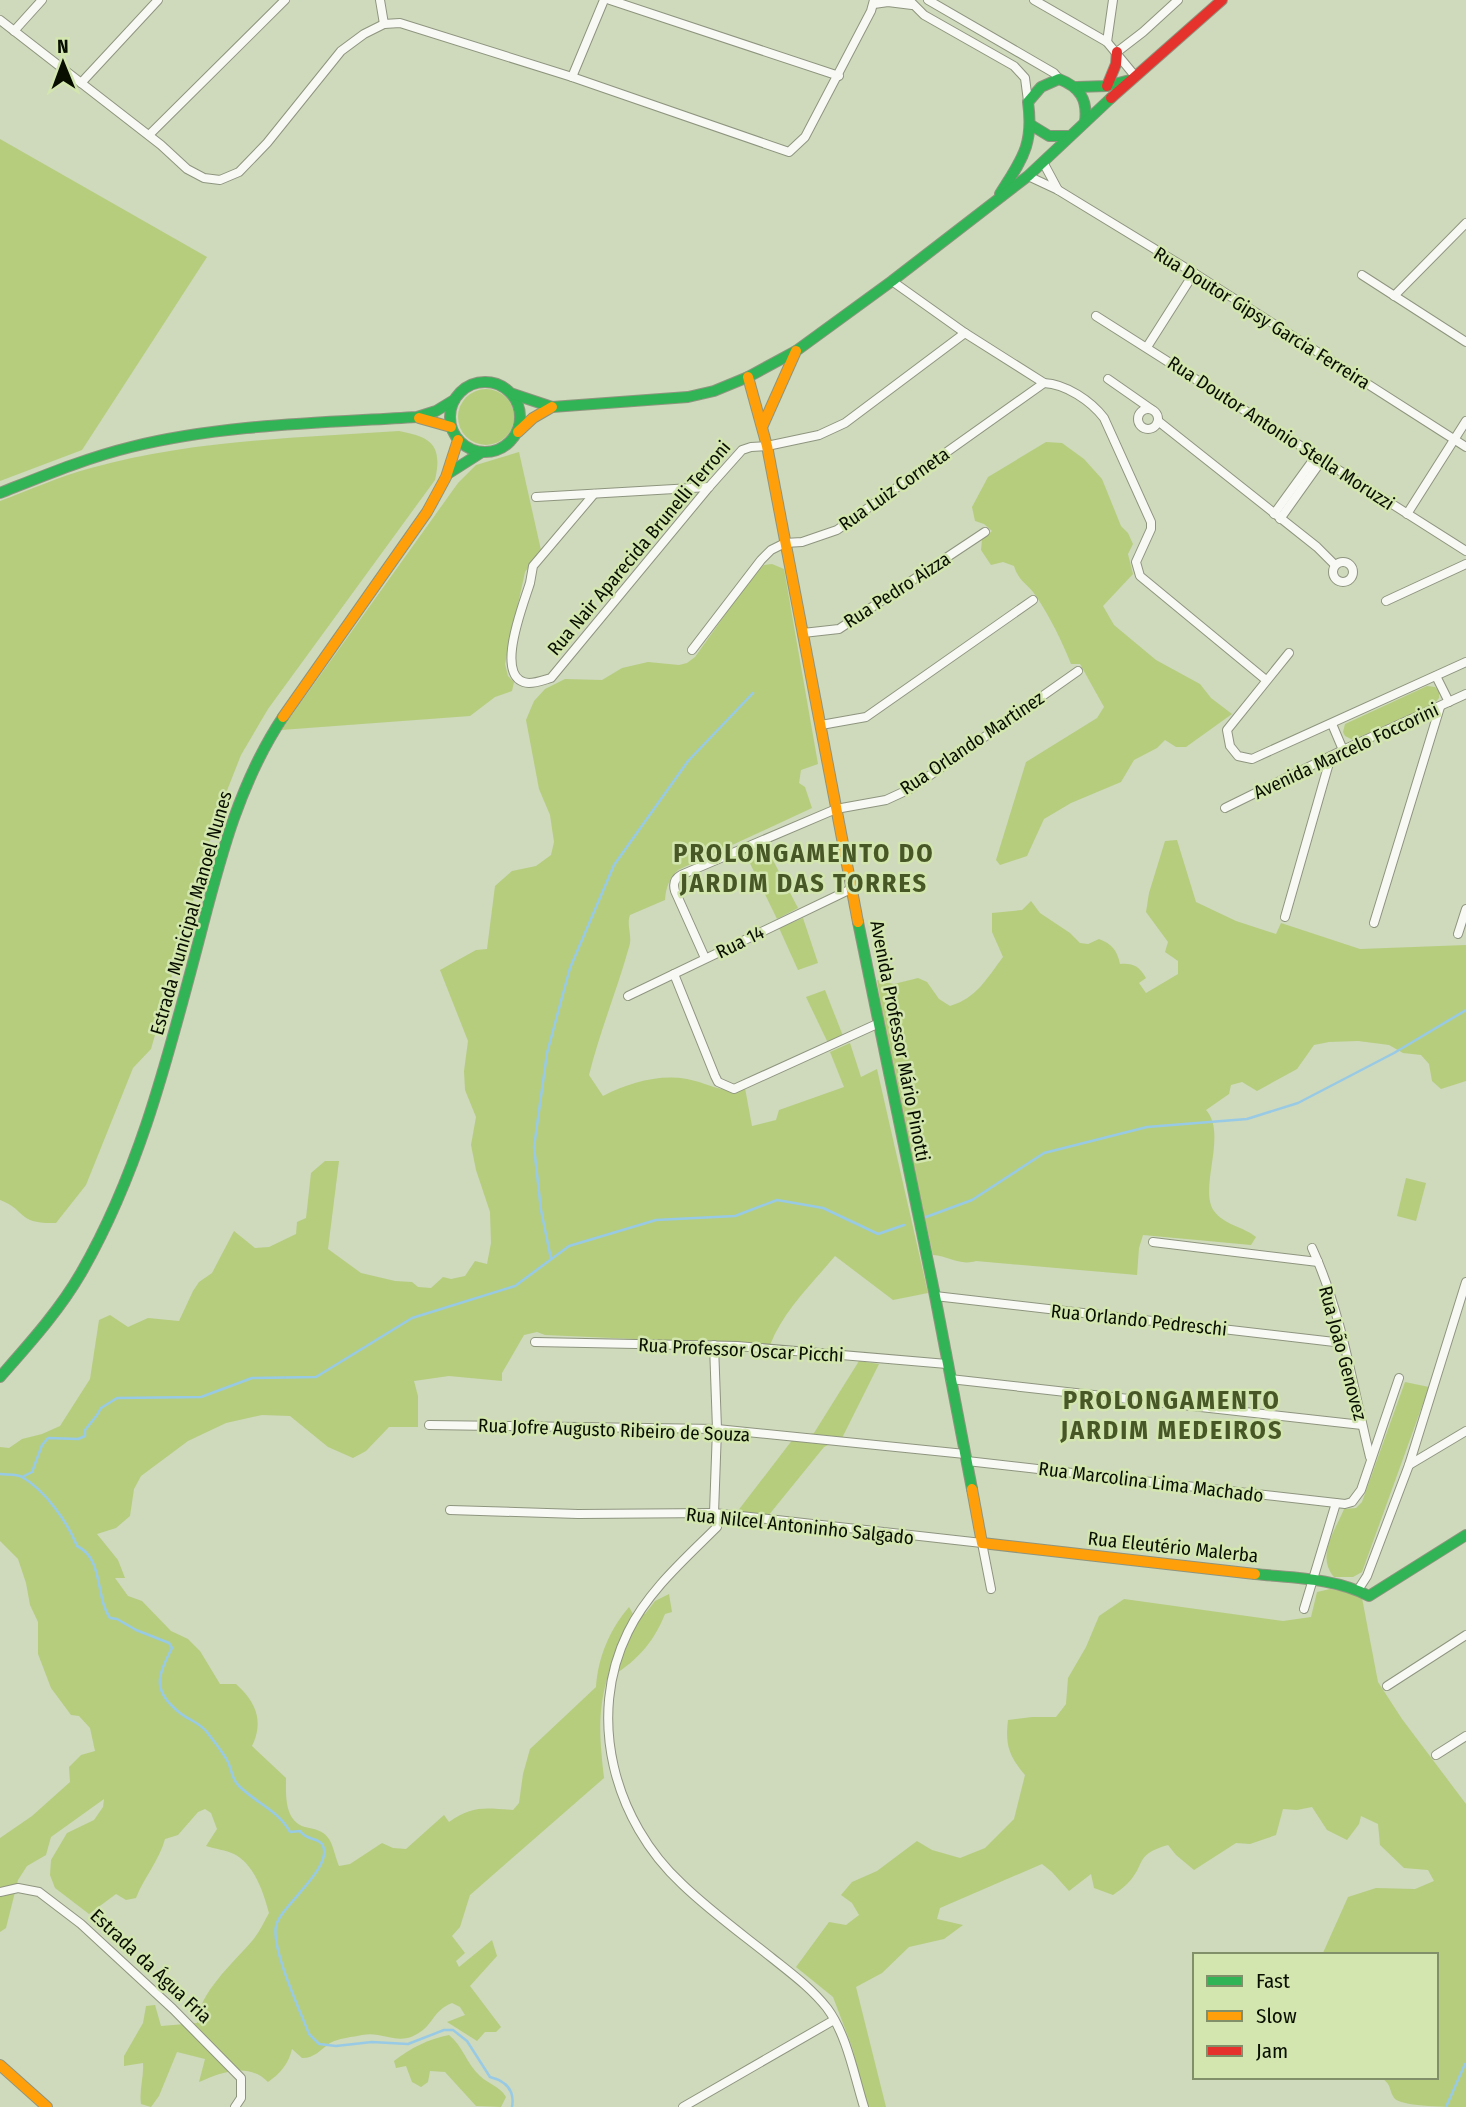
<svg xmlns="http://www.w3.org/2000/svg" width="1466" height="2107" font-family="'Fira Sans Condensed',sans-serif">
<rect width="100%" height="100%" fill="#cfd9bc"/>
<g fill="#b6cd7e">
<path d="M0,139l207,118 -125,193 -82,31z"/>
<circle cx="486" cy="417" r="28"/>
<path d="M399,431c32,6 44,14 36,49l-167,229 -27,46 -24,61 -66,233 -18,19 -47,117 -30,38c-40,1 -28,-12 -56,-23v-699c30,-11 60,-25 91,-33 100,-28 205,-30 308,-37z"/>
<path d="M1046,442l16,1 22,16 18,20 19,47 7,7 5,11 -5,10 5,20 -30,32 11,19 42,35 44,24 11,14 21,16 -46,33h-10l-11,-7 -8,8 -23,12 -13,22 -50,21 -27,16 -17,37 -27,9 -4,-5 30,-98 71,-44 7,-11 -24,-43h-9c-9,-23 -21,-47 -35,-68 -9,-13 -17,-14 -22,-30l-11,-4 -12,3 -10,-15 1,-11 10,-8 -8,-7 -9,-3 -3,-14 16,-30z"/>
<path d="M519,452l22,98 -16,22 -20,92 3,12 6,6 -2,9 -17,6 -25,19 -189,14 177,-247 18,-18z"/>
<path d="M772,564l12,5 34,195 -17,6 -2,13 6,4 7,21 -134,62c-9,9 -12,17 -13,30l-35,15c-4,11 3,21 -1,32 -12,43 -29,84 -40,128l14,21c26,-13 55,-22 84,-17 22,4 36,16 58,9l7,38 24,-6 3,-10 65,-23 -14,-35 20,-9 11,34 16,-8 51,224 -35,7 -58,-44c-24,29 -51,54 -65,89l-225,-10 -8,-3 -13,3 -22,38v8l-53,-5 -35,5 4,15v31h-29l-23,24 -13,7 -25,-11 -38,-31 -28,-1 -36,8 -38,18 -47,35 -7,13 -4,27 -14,12 -19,6 21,26 7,18h-10l13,18 14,5 29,30 17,8 12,12 20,33h16c20,18 28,37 16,62l34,32c0,16 -2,43 19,49 9,2 18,3 24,12 5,8 6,18 10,27l11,-2 32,-21 11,5 13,1 38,-34 5,7c24,-17 36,-14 64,-12l6,-7 4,-29 7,-25 66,-62c2,-30 14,-58 33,-80l4,7h12l10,-13 14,-7 3,18 -7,2c-12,30 -30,49 -58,65 -10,36 -7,62 -3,99l-134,117 -10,32 -8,9 13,17 -9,8 3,6 33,-27 5,16 -27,30 31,41 -5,5h-11l-8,9 -30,-19 18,-7 -5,-8 -8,-4c-22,9 -17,24 -41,34 -17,6 -31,-6 -49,-2 -9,2 -23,3 -32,8 -10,7 -15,15 -28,15l-10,-9c-3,14 -12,25 -24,33 -20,-20 -46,-10 -69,0l6,-23 -28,-7 -18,44 -8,11 -10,-3c-2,-15 3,-26 2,-41l-19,3v-10l19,-33 3,-17 9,-1 6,21 36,-3c1,-29 36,-60 55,-82 7,-8 12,-19 17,-28 -6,-21 -14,-48 -35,-59 -8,-4 -19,-5 -28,-8l11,-17 -6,-16 -6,-4 -7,3 -20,23 -13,4c-6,22 -21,38 -29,59l-10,2 -10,-6 -27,20 -34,-26 -5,-13 1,-15 16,-27 27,-13 9,-13 1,-8 -53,38 -5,18 -19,11 -9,14 -12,48 -6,4v-94l32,-22 38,-34 -1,-15 12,-12 14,-4 -5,-23 -11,-12 -8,-1 -20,-27 -13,-34v-32l-8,-17 -4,-22 -8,-24 -18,-18v-94l9,1 13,-9 20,-5 18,-8 30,-47 9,-59 11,-5 18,12 20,-9 31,3 14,-30 6,-9 13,-9 22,-42 21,17 14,-1 27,-13 1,-12 9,-4 5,-45 14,-12h14l-11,88 33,24 34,8 17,1 6,5 13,1 12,-11 8,2 14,-3 10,-15 12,3 4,-21 -1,-31 -14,-42 -5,-25 5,-28 -11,-27 -1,-19 4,-30 -28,-71 36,-20 11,-1 8,-63 17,-15 24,-5 15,-11 3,-13 -4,-27 -11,-26 -13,-69 8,-19 11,-12 20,-10 37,1 20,-12 26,-6 31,3 8,-2 8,-6 59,-83 10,-9z"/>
<path d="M1427,686l8,1 4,4v7l-4,5 -82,37 -8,-4 -2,-4 2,-8z"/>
<path d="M1177,840l19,62 40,19 40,13 5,-11 79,26 106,-4v136l-25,8 -9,-8 -3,-17 -8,-9 -18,-2 -14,-8 -31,-4 -29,1 -15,3 -17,24 -40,22 -15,-9 -11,3 -2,9 -23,16c22,24 -8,79 8,101 10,14 30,16 42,26l-5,8 -108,-10 -4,13 -2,27 -161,-14c-17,5 -27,-5 -43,-6l-44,-200 -12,-75 17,4 24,-6 9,4 12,17 11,7c27,-8 37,-28 53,-49l-11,-25v-19l30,-3 9,-9 9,12 30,20 10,10 8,1 11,-5c13,5 18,11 21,25 13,-1 19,2 26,14l-7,5 7,10 32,-19v-13l-13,-9 3,-10 -22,-30 3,-19 16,-52z"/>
<path d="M764,843l34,65 -21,11 -33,-68z"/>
<path d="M803,918l15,45 -20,7 -19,-42z"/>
<path d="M825,990l18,46 -15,7 -22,-46z"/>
<path d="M1406,1178l20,5 -10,38 -19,-5z"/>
<path d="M859,1361l20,3 -37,74 -18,9 -56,69 -31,-4 56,-73 21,-6z"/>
<path d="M1405,1382l24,5 -67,185 -9,5h-19c-18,-21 1,-46 10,-68l12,-1 6,-6z"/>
<path d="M1330,1589l26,5 6,4 16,84 24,37 64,85v303c-17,0 -60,0 -71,-8 -7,-9 -2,-14 -15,-22h56v-122h-114l26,-58 28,-9 39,1 19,-8 -6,-11 -24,-2 -24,-23 -2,-21 -17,-8 -2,8 -12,16 -20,-10 -15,-23 -15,3 -14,-1 -7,26 -26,9 -14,-1 -42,27 -18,-15 -8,-10c-35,10 -21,19 -41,39 -4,4 -10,8 -14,11l-19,-7 -3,-14 -22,17 -17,-19 -10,-8 -102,44 -3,11 26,6 -19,14 -35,8 -27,26 -26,14 30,120h-18l-16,-60 -19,-50 -37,-30 33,-45 17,3 13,-10 -7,-12 -11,-8 11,-13 25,-11 40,-30 15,9 28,8 25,-10 29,-29 11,-44c-16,-19 -20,-30 -17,-55l24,-3h24l10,-13 2,-26 18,-31 13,-31 25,-17 159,22 28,-4 6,-25z"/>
<path d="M449,2035c14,11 17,28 31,41 8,8 20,10 26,21l-5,10 -25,-1 -31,-34 -15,-1 -2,11 -7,5 -9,-5 -6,-16 -10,2 -2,-7c17,-13 34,-22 55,-26z"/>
</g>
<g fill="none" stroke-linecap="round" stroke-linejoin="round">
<g stroke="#98cae5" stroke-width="2.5">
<path d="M926,1217l46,-17 72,-47 103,-26 100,-8 51,-16 96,-50 72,-43"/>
<path d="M551,1259l-10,-49 -7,-63 13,-94 23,-85 44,-103 74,-104 65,-68"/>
<path d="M0,1474c7,1 16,0 22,3 23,13 46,46 55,69 27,13 18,51 33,72l7,1 19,11 33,13 3,5c-15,29 -20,43 8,65 9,7 18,9 26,18 7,9 17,21 22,31 4,9 4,18 11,24 17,17 40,25 51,46l10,-1c7,10 17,6 22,13 14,22 -42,62 -46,82 -5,23 24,84 33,108l10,10 17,2 36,-4 36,2 36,-14h9l14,11 23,36c16,4 25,13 22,30"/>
<path d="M22,1477l10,-5 10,-27 6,-7 30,1 7,-3v-6l12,-15 4,-7 16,-10 84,-1 51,-19 64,-1 96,-59 103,-32 54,-40 87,-26 79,-4 42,-16 46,8 55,26 26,-9"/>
<path d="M1446,2107l19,-43"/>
</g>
<defs>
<g id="street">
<path d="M380,0l4,24"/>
<path d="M610,0l229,76"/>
<path d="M909,0l15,15 90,51 11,12 3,23"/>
<path d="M928,0l126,73 5,6"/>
<path d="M1034,0l73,42 28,34"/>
<path d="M874,4l14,-2 24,3"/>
<path d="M0,20l161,125 26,24 17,9 16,2 19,-8 28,-29 74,-92 23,-17 20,-10 16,-1 172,54 217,75 16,-15 66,-126 3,-11"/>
<path d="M14,31l28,-31"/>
<path d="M1107,42l6,-42"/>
<path d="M1117,52l26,-20 35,-32"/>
<path d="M572,77l32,-77"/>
<path d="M81,83l77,-83"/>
<path d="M149,135l136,-135"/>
<path d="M1043,162l15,28"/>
<path d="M1028,176l30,14 136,83 272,174"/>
<path d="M1362,275l104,67"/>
<path d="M892,281l73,52 79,50c22,1 47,18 60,35l47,104v7l-15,33 4,14 126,104"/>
<path d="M1394,296l72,-73"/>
<path d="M1096,316l370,235"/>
<path d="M1147,347l47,-74"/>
<path d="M1108,379l43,30"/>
<circle cx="1148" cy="419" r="10"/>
<path d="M1158,421l159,126 18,18"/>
<path d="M594,494l-61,72 -3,17c-6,20 -38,98 -1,100 7,0 15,-3 22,-5l158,-191 33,-37 9,-3 16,-1 52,-11 26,-12 120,-90"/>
<path d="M536,497l173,-10"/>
<path d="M1274,514l42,-58"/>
<path d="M1407,514l59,-93"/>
<path d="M1280,519l42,-59"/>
<circle cx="1343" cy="572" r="10"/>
<path d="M1386,601l80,-37"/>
<path d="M803,633l36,-4 146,-97"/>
<path d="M692,650l69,-90 10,-10 14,-7 17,-1 35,-12 207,-147"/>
<path d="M1289,653l-62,77 3,16 8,10 14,3 214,-97"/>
<path d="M1436,676l13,26"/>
<path d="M1332,724l11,26"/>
<path d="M821,725l45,-8 167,-117"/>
<path d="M1225,808l118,-58 123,-56"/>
<path d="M1285,917l46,-161"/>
<path d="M1374,923l66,-216"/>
<path d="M1458,934l8,-25"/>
<path d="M705,958l-30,-67c-2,-7 -1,-12 6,-16l155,-66 50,-9 26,-12 166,-117"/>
<path d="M674,974l41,102 3,6 16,7 143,-65"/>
<path d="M628,996l223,-107"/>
<path d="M1153,1242l165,20"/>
<path d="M1312,1248c30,65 41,140 58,209"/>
<path d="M935,1296l408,47"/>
<path d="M535,1342l202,4 210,18"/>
<path d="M714,1345l3,84 -3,84 3,14c-32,32 -69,64 -89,105 -42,85 -14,189 54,252 28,27 60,50 90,74 20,16 39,30 55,50 20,27 27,67 37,99"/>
<path d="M950,1379l412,46"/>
<path d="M429,1425l288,4 248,25"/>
<path d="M967,1461l378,43 7,-2 9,-12 38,-112"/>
<path d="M1409,1465l57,-34"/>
<path d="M450,1510l128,4 136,-1 268,30 9,46"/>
<path d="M1358,1590l9,-14 42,-111 57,-183"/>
<path d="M1304,1609l32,-106"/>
<path d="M1387,1686l79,-51"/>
<path d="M1436,1755l30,-19"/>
<path d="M0,1892l18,-4 21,4 42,32 92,85 68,69v20l-6,9"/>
<path d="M683,2107l151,-87"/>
</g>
<g id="fast">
<path d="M1077,87l30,-1 23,-6"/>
<path d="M1031,125l18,11h21"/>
<path d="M1000,194c22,-35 34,-49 28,-92l13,-15 18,-8c21,8 29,21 26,43"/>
<circle cx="485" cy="417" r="35"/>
<path d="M513,394l39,13 136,-10 26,-6 34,-14 48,-26 96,-70 136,-105 83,-78"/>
<path d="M449,473l33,-21"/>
<path d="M0,493c43,-17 86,-35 131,-46 93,-23 191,-24 286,-30l19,-6 18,-11"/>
<path d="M858,922l77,374 37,193"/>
<path d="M0,1377c29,-33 59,-66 81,-104 57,-99 85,-209 114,-318 22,-83 40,-166 88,-238"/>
<path d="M1255,1574c37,4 81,4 114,22l97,-61"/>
</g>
<g id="slow">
<path d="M748,377l19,69 91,476"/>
<path d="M419,418l32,9"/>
<path d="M763,425l33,-74"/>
<path d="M518,432l15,-14 19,-11"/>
<path d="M283,717l144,-205 19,-35 12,-37"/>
<path d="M972,1489l10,54 273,31"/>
<path d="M0,2065l47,42"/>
</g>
<g id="jam">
<path d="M1107,86l9,-22 1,-12"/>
<path d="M1111,98l111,-98"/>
</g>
</defs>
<use href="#street" stroke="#8e957e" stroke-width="10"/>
<use href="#fast" stroke="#8e957e" stroke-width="12"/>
<use href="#slow" stroke="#8e957e" stroke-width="12"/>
<use href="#jam" stroke="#8e957e" stroke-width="12"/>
<use href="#street" stroke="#f8f9f5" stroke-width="8"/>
<use href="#fast" stroke="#30b455" stroke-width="10"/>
<use href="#slow" stroke="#ff9f0a" stroke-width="10"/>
<use href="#jam" stroke="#e5322d" stroke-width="10"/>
</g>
<g text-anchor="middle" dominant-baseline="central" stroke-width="5" stroke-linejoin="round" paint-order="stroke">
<g font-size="19" fill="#090f00" stroke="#d3e6af">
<text transform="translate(1262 318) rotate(32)">Rua Doutor Gipsy Garcia Ferreira</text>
<text transform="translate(1281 433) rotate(33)">Rua Doutor Antonio Stella Moruzzi</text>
<text transform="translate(894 489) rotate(-35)">Rua Luiz Corneta</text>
<text transform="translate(639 548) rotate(-50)">Rua Nair Aparecida Brunelli Terroni</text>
<text transform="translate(897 590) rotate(-33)">Rua Pedro Aizza</text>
<text transform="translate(972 743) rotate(-34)">Rua Orlando Martinez</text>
<text transform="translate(1346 751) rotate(-25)">Avenida Marcelo Foccorini</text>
<text transform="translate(191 913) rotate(-74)">Estrada Municipal Manoel Nunes</text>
<text transform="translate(740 942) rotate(-26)">Rua 14</text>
<text transform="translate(900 1041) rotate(79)">Avenida Professor Mário Pinotti</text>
<text transform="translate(1139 1320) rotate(6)">Rua Orlando Pedreschi</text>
<text transform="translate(741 1350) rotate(3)">Rua Professor Oscar Picchi</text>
<text transform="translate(1343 1353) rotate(75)">Rua João Genovez</text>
<text transform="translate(614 1430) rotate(2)">Rua Jofre Augusto Ribeiro de Souza</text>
<text transform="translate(1151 1482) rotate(7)">Rua Marcolina Lima Machado</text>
<text transform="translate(800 1526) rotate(6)">Rua Nilcel Antoninho Salgado</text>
<text transform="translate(1173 1547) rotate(6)">Rua Eleutério Malerba</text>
<text transform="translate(151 1966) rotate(43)">Estrada da Água Fria</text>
</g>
<g font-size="26" font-weight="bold" letter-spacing="2" fill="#485726" stroke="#d3e6af">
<text x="804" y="853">PROLONGAMENTO DO<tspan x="804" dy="30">JARDIM DAS TORRES</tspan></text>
<text x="1172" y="1400">PROLONGAMENTO<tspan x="1172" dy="30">JARDIM MEDEIROS</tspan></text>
</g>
</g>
<rect x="1193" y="1953" width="245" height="126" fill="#d3e6af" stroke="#829069" stroke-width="2"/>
<rect x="1207" y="1976" width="35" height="10" fill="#30b455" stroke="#829069" stroke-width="2"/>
<text x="1256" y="1988" font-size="21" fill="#090f00">Fast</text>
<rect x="1207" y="2011" width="35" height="10" fill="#ff9f0a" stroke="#829069" stroke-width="2"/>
<text x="1256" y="2023" font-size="21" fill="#090f00">Slow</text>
<rect x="1207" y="2046" width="35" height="10" fill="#e5322d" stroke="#829069" stroke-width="2"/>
<text x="1256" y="2058" font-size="21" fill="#090f00">Jam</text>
<g transform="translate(63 63) rotate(359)" stroke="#d3e6af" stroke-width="5" paint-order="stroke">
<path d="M0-5L12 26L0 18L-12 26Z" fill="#090f00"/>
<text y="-10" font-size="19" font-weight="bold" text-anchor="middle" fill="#090f00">N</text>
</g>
</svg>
